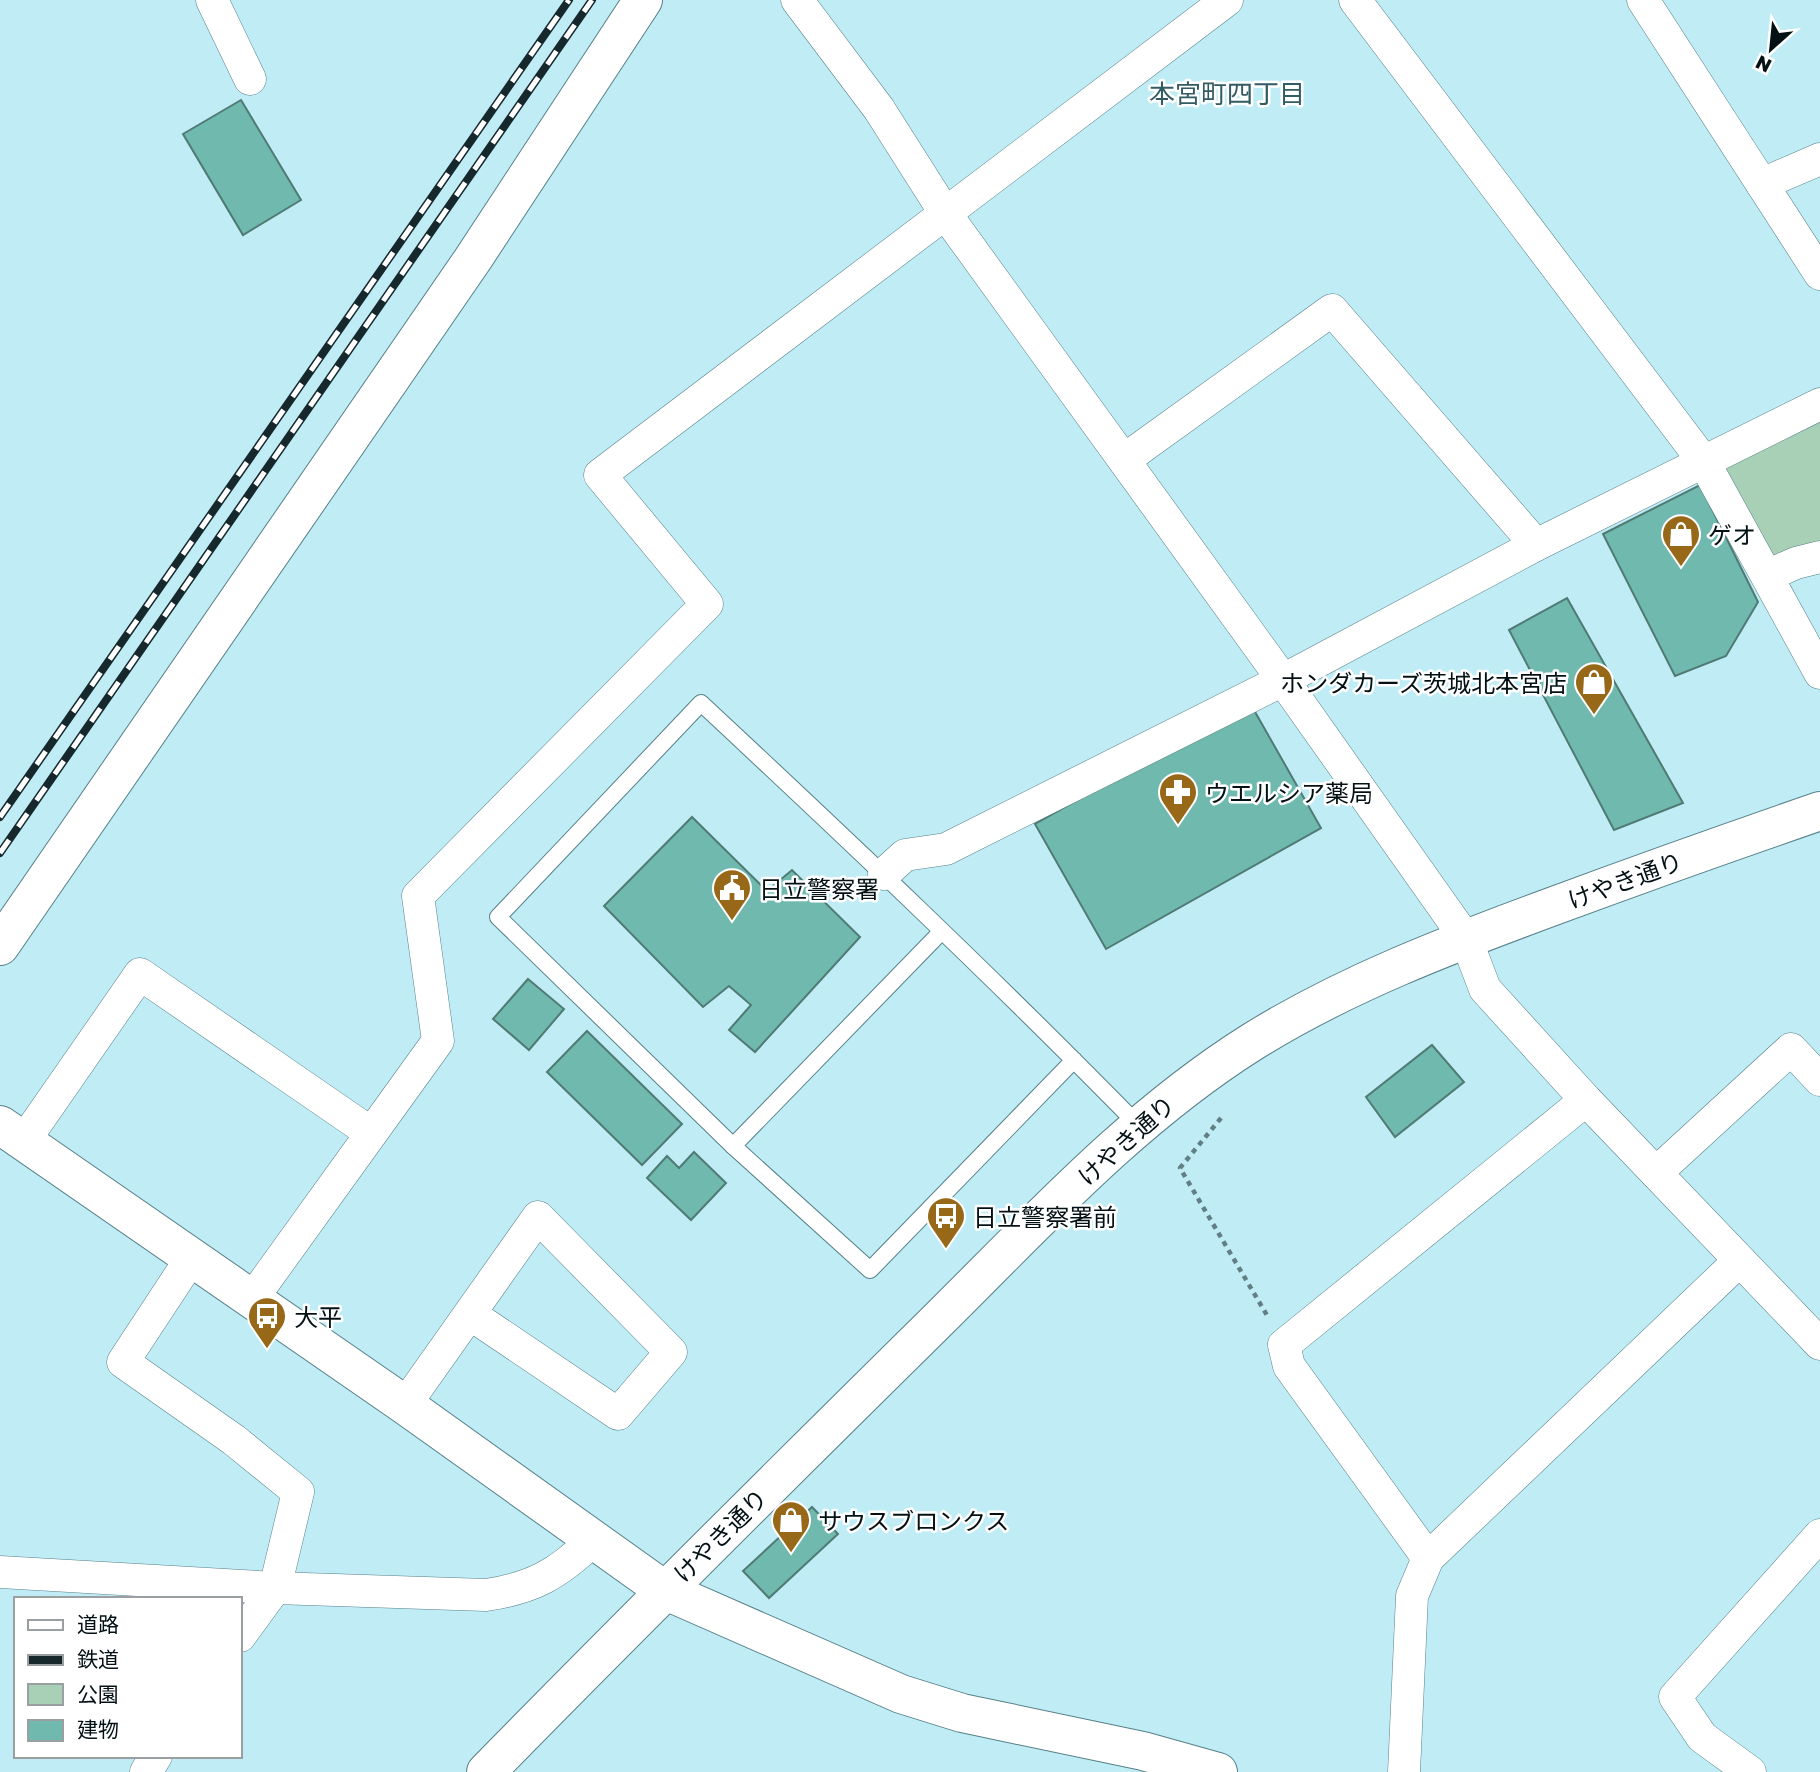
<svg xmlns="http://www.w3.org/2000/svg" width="1820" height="1772" font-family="'Golos Text','Noto Sans JP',sans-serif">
<rect width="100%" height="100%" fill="#bfecf5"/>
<path fill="#a8d0b6" d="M1820,421v128l-45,9 -51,-89z"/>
<g fill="#6fb9ae" stroke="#507a74" stroke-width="2">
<path d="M241,100l60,100 -58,35 -60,-101z"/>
<path d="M1700,485l58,117 -32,54 -51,20 -72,-142z"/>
<path d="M1567,598l116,205 -69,27 -105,-200z"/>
<path d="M1250,703l71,125 -215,121 -71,-125z"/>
<path d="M692,817l75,74 25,-21 68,67 -105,115 -26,-22 22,-25 -22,-19 -26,21 -99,-101z"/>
<path d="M528,979l36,30 -35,41 -36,-31z"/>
<path d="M587,1031l95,93 -40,41 -95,-93z"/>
<path d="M1432,1045l32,37 -69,55 -29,-40z"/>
<path d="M694,1152l32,31 -35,37 -44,-42 20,-22 12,12z"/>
<path d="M812,1507l26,27 -69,64 -26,-27z"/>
</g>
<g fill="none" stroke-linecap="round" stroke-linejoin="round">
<defs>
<g id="lane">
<path d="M1074,1060l-204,210 -137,-124 -235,-229 203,-214c148,138 295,277 437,422"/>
<path d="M733,1146l208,-214"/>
</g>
<g id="street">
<path d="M212,0l38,79"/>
<path d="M797,0l82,109 66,104 338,467 183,259 19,50 101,111 234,244"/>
<path d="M1355,0l349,462 116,211"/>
<path d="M1643,0l177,274"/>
<path d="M1762,184l58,-25"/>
<path d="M1124,460l208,-150 204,235"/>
<path d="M1769,575l27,-12 24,-6"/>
<path d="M884,874l21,-19 41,-6 337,-169 253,-135 284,-141"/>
<path d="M24,1141l116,-167 231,159"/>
<path d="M1656,1173l135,-124 29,31"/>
<path d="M192,1257l-69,105 111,78 64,52 -23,96 -35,48"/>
<path d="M252,1299l186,-258 -20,-145 289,-292 -107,-129 627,-475"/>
<path d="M405,1405l133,-188 133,135 -53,62 -148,-100"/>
<path d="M1428,1558l-139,-192 -5,-21 302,-245"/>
<path d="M0,1572l275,16 211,7c47,-7 72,-21 106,-54"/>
<path d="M146,1772l10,-16"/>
<path d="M1404,1772l8,-176 16,-38 311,-297"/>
<path d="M1750,1772l-48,-35 -27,-40 145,-162"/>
</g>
<g id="secondary">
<path d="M0,946l473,-687 170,-259"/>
<path d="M0,1125l405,280 259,185 237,104 61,19 181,38 75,21"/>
<path d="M486,1772c145,-148 292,-294 440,-440 104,-102 202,-212 326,-290 93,-58 196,-97 299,-135 89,-33 179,-65 269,-96"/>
</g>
</defs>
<use href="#lane" stroke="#578088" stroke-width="18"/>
<use href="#street" stroke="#578088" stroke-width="33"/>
<use href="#secondary" stroke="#578088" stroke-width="40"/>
<path stroke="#617f85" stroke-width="4.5" stroke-dasharray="5 5" stroke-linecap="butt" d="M1221,1118l-41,50 88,149"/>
<use href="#lane" stroke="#fff" stroke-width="16"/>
<use href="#street" stroke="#fff" stroke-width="32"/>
<use href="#secondary" stroke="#fff" stroke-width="38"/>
<defs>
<g id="rail">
<path d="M0,817l569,-817"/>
<path d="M0,853l592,-853"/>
</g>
</defs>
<use href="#rail" stroke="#17282d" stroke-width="8"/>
<use href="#rail" stroke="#fff" stroke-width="5" stroke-dasharray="16" stroke-linecap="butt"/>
</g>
<defs>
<symbol id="shop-pin" viewBox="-11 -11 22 30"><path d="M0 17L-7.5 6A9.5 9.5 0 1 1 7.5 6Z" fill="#966817" stroke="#fff"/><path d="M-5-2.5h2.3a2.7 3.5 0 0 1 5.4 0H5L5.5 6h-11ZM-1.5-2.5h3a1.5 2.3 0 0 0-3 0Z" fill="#fff"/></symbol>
<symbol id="pharmacy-pin" viewBox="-11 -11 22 30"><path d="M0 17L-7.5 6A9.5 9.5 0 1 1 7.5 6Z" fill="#966817" stroke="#fff"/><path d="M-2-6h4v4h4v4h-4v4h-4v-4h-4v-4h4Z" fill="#fff"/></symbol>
<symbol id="civic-pin" viewBox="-11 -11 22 30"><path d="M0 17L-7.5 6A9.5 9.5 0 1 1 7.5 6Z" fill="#966817" stroke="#fff"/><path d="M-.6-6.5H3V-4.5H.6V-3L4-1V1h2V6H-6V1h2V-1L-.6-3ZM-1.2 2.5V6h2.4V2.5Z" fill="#fff"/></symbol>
<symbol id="bus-pin" viewBox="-11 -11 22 30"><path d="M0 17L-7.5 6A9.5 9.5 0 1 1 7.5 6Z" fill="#966817" stroke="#fff"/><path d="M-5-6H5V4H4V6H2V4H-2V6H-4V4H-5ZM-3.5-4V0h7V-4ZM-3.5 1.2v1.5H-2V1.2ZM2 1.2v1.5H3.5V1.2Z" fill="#fff"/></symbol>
</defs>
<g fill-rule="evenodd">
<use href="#shop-pin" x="1659" y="512" width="44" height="60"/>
<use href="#shop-pin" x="1572" y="660" width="44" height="60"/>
<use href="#pharmacy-pin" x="1156" y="770" width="44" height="60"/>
<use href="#civic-pin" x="710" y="866" width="44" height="60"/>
<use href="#bus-pin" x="924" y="1194" width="44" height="60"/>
<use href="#bus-pin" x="245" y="1294" width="44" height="60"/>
<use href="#shop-pin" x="769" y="1498" width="44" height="60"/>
</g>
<g text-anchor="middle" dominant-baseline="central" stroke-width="5" stroke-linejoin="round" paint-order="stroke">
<g font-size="24" fill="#031115" stroke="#fff" text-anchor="start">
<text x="1708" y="534">ゲオ</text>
<text x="1567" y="682" text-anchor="end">ホンダカーズ茨城北本宮店</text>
<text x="1205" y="792">ウエルシア薬局</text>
<text x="759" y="888">日立警察署</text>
<text x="973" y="1216">日立警察署前</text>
<text x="294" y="1316">大平</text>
<text x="818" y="1520">サウスブロンクス</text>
</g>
<g font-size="24" fill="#031115" stroke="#fff">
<text transform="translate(1625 880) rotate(-20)">けやき通り</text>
<text transform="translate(1126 1140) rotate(-42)">けやき通り</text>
<text transform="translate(720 1535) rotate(-45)">けやき通り</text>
</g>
<g font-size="26" fill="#335b63" stroke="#fff">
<text x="1227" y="93">本宮町四丁目</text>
</g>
</g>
<rect x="14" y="1597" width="228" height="161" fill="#ffffff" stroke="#9aa0a1" stroke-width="2"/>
<rect x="28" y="1620" width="35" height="10" fill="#ffffff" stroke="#9aa0a1" stroke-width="2"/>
<text x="77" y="1632" font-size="21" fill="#031115">道路</text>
<rect x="28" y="1655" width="35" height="10" fill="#17282d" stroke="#9aa0a1" stroke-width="2"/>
<text x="77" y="1667" font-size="21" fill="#031115">鉄道</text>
<rect x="28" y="1684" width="35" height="21" fill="#a8d0b6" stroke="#9aa0a1" stroke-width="2"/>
<text x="77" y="1702" font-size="21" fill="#031115">公園</text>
<rect x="28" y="1720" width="35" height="21" fill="#6fb9ae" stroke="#9aa0a1" stroke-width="2"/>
<text x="77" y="1737" font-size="21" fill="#031115">建物</text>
<g transform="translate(1771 49) rotate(207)" stroke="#ffffff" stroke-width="5" paint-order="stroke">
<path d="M0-5L12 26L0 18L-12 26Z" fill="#031115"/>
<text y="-10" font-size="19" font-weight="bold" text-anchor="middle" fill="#031115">N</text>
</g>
</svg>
